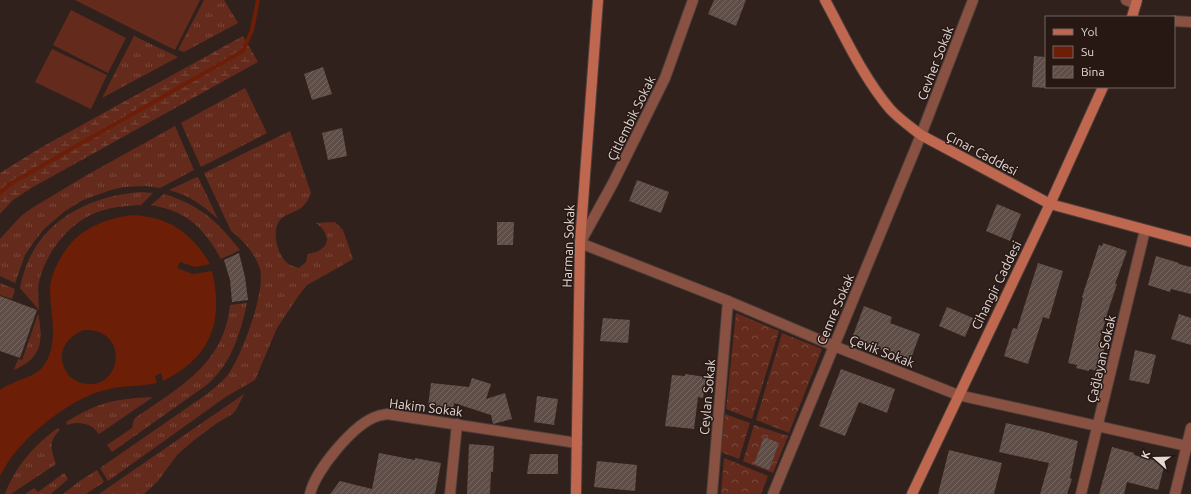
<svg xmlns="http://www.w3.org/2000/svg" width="1191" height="494" font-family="Ubuntu,sans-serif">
<defs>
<pattern id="grass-tufts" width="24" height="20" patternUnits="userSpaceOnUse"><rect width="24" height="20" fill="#642b1c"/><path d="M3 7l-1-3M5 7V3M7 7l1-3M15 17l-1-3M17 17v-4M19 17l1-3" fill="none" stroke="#7a493c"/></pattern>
<pattern id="forest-crowns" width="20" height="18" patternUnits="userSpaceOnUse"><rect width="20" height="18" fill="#642b1c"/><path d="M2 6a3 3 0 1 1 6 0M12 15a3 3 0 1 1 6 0" fill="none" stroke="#7a493c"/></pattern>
<pattern id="wetland-marsh" width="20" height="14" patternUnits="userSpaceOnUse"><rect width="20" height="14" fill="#642b1c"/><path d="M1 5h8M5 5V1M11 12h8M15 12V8" fill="none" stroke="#7a493c"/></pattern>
<pattern id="building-hatch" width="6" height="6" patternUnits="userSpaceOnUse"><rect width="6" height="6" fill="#5f4d48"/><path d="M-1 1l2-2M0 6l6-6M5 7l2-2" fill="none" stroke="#766662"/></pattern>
</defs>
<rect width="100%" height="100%" fill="#31211d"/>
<g fill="url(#grass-tufts)">
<path d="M204,0h20l14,23 -54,29 -6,-2z"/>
<path d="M134,36l44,21 -76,41z"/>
<path d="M245,88l22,45 -66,34 -20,-44z"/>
<path d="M175,126l19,44 -34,18 -14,-2 -22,1 -13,3 -28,10 -18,11 -21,18 -11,14 -8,12 -10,28 -15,-7v-37l21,-23 11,-8 55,-33z"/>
<path d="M290,131l21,62c-2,6 -5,11 -10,15 -8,6 -19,6 -23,15 -6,12 0,35 12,42 2,1 6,2 9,3l7,-6 2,-8c21,-3 26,-18 8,-31l19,-1 8,8 10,29 -35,20 -11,6 -8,10 -22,33 -22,52 -28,16 -119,85 -8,-13 107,-74c8,-7 16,-12 22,-21 13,-18 37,-82 31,-104 -5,-16 -16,-28 -29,-38l-27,-58z"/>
<path d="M197,177h1l20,42c-16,-14 -27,-23 -49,-29z"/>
<path d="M140,192l13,1 -12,12c-12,1 -25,1 -37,5 -31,8 -58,40 -65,72 -2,9 0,19 0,28l-19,-22c11,-61 61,-91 120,-96z"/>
<path d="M164,194c36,11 53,27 76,56l-19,9c-10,-18 -23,-37 -43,-46 -8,-4 -18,-6 -27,-8z"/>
<path d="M0,283l15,6 -3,10 -12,-4z"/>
<path d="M247,303c-7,31 -15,59 -39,81l-96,68 -5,-7 25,-17 2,-9c45,-32 90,-54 96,-114z"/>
<path d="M38,314c6,27 3,45 -24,56l4,-11 4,1z"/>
<path d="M244,394l-8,16 -5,5 -14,8 -24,18 -16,14 -19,26 -14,13h-45z"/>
<path d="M153,397l-54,37c-8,-11 -20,-13 -32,-9l-1,-3c33,-20 48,-23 87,-25z"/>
<path d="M58,428l2,2c-12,11 -9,19 -4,34l-45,30h-6c10,-27 30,-50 53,-66z"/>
<path d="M97,470l7,12 -18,12h-23l18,-14z"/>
<path d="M64,473l4,6 -17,15h-26l9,-6 4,4z"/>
</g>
<g fill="url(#forest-crowns)">
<path d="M736,313l43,18 -27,88 -26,-10z"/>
<path d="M782,333l40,16 -33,84 -33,-13z"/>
<path d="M725,414l25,9 -11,36 -18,-7z"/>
<path d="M754,425l34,11 -15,37 -30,-12z"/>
<path d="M724,458l44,18 -7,18h-40z"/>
</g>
<path fill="url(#wetland-marsh)" d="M243,36l15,26 -225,125 -20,13 -13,14v-41l42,-26z"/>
<g fill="#642b1c">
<path d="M75,0h125l-25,50z"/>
<path d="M71,10l55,28 -18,35 -55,-28z"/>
<path d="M52,49l55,26 -16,34 -56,-27z"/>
</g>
<path fill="#6c1e07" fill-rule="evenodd" d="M133,215c36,2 59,18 77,49l-15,3 -15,-5 -3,6 16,6 19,-3c12,51 -1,86 -49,110l-2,-8 -6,3 2,7c-17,4 -35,2 -52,7 -31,8 -66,35 -86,58 -8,8 -14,19 -19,28v-86c14,-11 37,-11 46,-28 13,-23 4,-48 4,-72 0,-20 19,-51 37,-60 14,-9 30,-13 46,-15zM84,330c48,-2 37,64 -2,53 -7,-2 -13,-6 -16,-12 -11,-18 1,-35 18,-41z"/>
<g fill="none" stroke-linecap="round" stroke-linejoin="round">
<path stroke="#6c1e07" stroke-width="4" d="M0,193l10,-9 233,-133 9,-21 6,-30"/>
</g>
<g fill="url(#building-hatch)">
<path d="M714,0h32l-10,26 -28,-12z"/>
<path d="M1034,56l12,1v31l-14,-1z"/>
<path d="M323,67l9,27 -20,6 -8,-26z"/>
<path d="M342,128l5,28 -19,4 -6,-27z"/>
<path d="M637,180l32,12 -8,21 -32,-12z"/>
<path d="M997,204l24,10 -11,27 -24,-10z"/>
<path d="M497,222h17l-1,23h-16z"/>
<path d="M1103,243l24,8 -12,33h2l-10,30 -8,30 6,2 -7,25 -9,-2v2l-13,-3 1,-3 -9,-2 15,-65 -1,-1 17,-52 3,1z"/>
<path d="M239,253l6,24 3,23 -16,2 -2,-22 -6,-20z"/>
<path d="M1156,256l23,7v1l12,3v27l-20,-5 -1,3 -22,-7z"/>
<path d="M1038,263l25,8 -14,48 -6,-2 -15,47 -24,-8 9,-28 4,1z"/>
<path d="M0,296l37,14 -17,48 -20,-7z"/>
<path d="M864,306l28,11 -2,6 30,11 -10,27 -58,-23z"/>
<path d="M947,307l26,11 -8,19 -26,-11z"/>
<path d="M1179,314l12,4v27l-20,-6z"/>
<path d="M603,318l27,2 -2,23 -28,-2z"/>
<path d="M1135,350l21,5 -7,29 -20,-4z"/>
<path d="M841,369l54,20 -8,24 -28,-11 -14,34 -26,-10z"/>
<path d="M685,374l21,3 -3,21 -5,-1 -4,32 -29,-3 7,-51 13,1z"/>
<path d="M472,378l19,6 -5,15 19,-6 7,26 -19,5 -2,-9 -37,-12 -1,6 -25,-3 3,-23 38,4z"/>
<path d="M537,396l21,3 -4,26 -20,-3z"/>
<path d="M1006,423l35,8 37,10 -8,37 2,1 -5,15h-27l9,-31 -50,-11z"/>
<path d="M764,437l15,6 -10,27 -15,-6z"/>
<path d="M469,444l25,2 -1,26h-2l-1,22h-23z"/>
<path d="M1112,447l22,6v2l31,8 -7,27 -31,-8 -3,12h-25z"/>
<path d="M949,450l53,13 -8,31h-56z"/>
<path d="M379,453l36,7v-2l26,5 -6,31h-105l10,-13 32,8z"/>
<path d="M530,454h28v20h-31z"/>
<path d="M597,461l40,4 -2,26 -41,-4z"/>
</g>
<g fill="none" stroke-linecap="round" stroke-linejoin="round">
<defs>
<g id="street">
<path d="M693,0l-28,78 -52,105 -33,60 148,58 106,45 124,49 229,51"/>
<path d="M1126,0l10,4"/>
<path d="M1174,21l17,1"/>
<path d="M310,494c5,-23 44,-71 68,-78 2,-1 6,-1 9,-2l190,29"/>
<path d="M450,494l7,-70"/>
<path d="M712,494l16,-193"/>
<path d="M773,494l148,-359 52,-135"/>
<path d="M1081,494l64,-264"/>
<path d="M1175,494l16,-66"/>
</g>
<g id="secondary">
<path d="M825,0c20,37 38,77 65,109 9,10 21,18 31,26l129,69 141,38"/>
<path d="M1132,17l5,-17"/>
<path d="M576,494l4,-251 18,-243"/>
<path d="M912,494l138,-290 53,-117"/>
</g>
</defs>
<use href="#street" stroke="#4d3e3a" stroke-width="12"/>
<use href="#secondary" stroke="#4d3e3a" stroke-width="12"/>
<use href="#street" stroke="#885142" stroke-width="10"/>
<use href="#secondary" stroke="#bf674f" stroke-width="10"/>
</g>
<g text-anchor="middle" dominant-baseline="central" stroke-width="3" stroke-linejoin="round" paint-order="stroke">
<g font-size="13" fill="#e3d8d5" stroke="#271814">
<text transform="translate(935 63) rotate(-69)">Cevher Sokak</text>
<text transform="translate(631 118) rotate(-64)">Çitlembik Sokak</text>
<text transform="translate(982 153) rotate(28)">Çınar Caddesi</text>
<text transform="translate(568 246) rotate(-88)">Harman Sokak</text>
<text transform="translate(996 285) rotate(-64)">Cihangir Caddesi</text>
<text transform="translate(835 309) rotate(-67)">Cemre Sokak</text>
<text transform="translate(882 351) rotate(21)">Çevik Sokak</text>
<text transform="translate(1101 359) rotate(-77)">Çağlayan Sokak</text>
<text transform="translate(707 397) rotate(-85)">Ceylan Sokak</text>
<text transform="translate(426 407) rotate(7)">Hakim Sokak</text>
</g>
</g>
<rect x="1045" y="16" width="130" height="72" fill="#271814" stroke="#726561"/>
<rect x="1053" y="29" width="20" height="6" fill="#bf674f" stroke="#726561"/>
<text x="1081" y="36" font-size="12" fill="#e3d8d5">Yol</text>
<rect x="1053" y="46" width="20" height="12" fill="#6c1e07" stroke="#726561"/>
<text x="1081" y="56" font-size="12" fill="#e3d8d5">Su</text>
<rect x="1053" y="66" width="20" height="12" fill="url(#building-hatch)" stroke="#726561"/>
<text x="1081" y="76" font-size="12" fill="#e3d8d5">Bina</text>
<g transform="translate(1155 458) rotate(290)" stroke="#271814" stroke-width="3" paint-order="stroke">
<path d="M0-3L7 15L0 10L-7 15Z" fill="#e3d8d5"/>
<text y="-6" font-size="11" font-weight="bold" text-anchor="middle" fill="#e3d8d5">K</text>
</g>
</svg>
